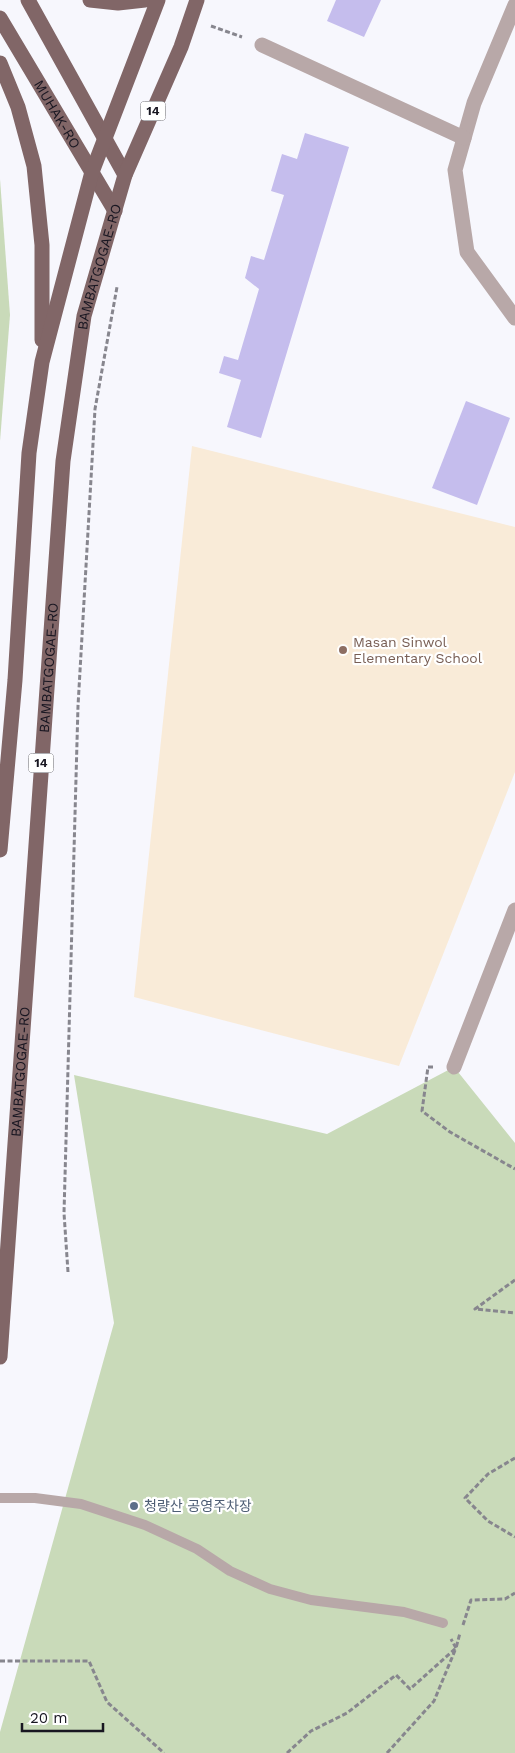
<svg xmlns="http://www.w3.org/2000/svg" width="515" height="1753" font-family="'Work Sans','Noto Sans KR',sans-serif">
<rect width="100%" height="100%" fill="#f7f7fd"/>
<path fill="#f9ebd8" d="M192,446l323,81v245l-116,294 -265,-69z"/>
<g fill="#c9dab9">
<path d="M0,179l10,136 -10,126z"/>
<path d="M454,1067l61,76v610h-515v-21l114,-409 -40,-248 253,59z"/>
</g>
<g fill="#c5bded">
<path d="M336,0h45l-17,37 -37,-16z"/>
<path d="M305,133l44,14 -88,291 -34,-11 14,-47 -22,-7 5,-17 14,4 21,-71 -14,-11 6,-22 13,4 20,-65 -13,-4 11,-37 15,5z"/>
<path d="M466,401l44,17 -33,87 -45,-17z"/>
</g>
<g fill="none" stroke-linecap="round" stroke-linejoin="round">
<g stroke="#87868e" stroke-width="3" stroke-dasharray="5 2.5" stroke-linecap="butt">
<path d="M211,26l31,11"/>
<path d="M433,1067h-5l-6,44 28,21 65,37"/>
<path d="M68,1272l-4,-59 14,-507 17,-297 22,-122"/>
<path d="M515,1280l-40,29 40,4"/>
<path d="M515,1458l-27,16 -23,24 23,23 27,16"/>
<path d="M463,1625l8,-25 34,-1 10,-6"/>
<path d="M0,1661h89l18,41 57,51"/>
<path d="M287,1753l24,-22 36,-18 49,-38 14,14 46,-41 4,-15"/>
<path d="M387,1753l47,-52 22,-53 -5,-9"/>
</g>
<path stroke="#b8a8a8" stroke-width="10" d="M0,1498h35l46,6 64,21 52,24 33,22 40,18 41,11 93,12 39,11"/>
<g stroke="#b8a8a8" stroke-width="15">
<path d="M515,5l-41,98 -19,67 12,82 48,66"/>
<path d="M262,45l202,93"/>
<path d="M454,1067l61,-157"/>
</g>
<g stroke="#816667" stroke-width="15">
<path d="M28,0l97,175"/>
<path d="M90,0l28,3 27,-3"/>
<path id="s1" d="M0,18l115,193"/>
<path d="M0,63l18,44 16,59 8,79v95"/>
<path d="M0,850l15,-170 14,-227 13,-91 50,-190 66,-172"/>
<path id="s2" d="M0,1357l63,-896 21,-145 41,-141 56,-128 16,-47"/>
</g>
</g>
<circle fill="#8d6e63" stroke="#fff" stroke-width="2" cx="343" cy="650" r="5"/>
<circle fill="#5c6f8a" stroke="#fff" stroke-width="2" cx="134" cy="1506" r="5"/>
<g text-anchor="middle" dominant-baseline="central" stroke-width="4.5" stroke-linejoin="round" paint-order="stroke">
<g fill="#fff" stroke="#5d5c64" stroke-width="1">
<rect x="140.5" y="101.5" width="25" height="19" rx="4"/>
<rect x="28.5" y="753.5" width="25" height="19" rx="4"/>
</g>
<g font-size="12" font-weight="bold" fill="#181621">
<text x="153" y="111">14</text>
<text x="41" y="763">14</text>
</g>
<g font-size="14" fill="#181621" stroke="#fff">
<text stroke="none"><textPath href="#s1" startOffset="112">MUHAK-RO</textPath></text>
<text stroke="none"><textPath href="#s2" startOffset="1096">BAMBATGOGAE-RO</textPath></text>
<text stroke="none"><textPath href="#s2" startOffset="691">BAMBATGOGAE-RO</textPath></text>
<text stroke="none"><textPath href="#s2" startOffset="286">BAMBATGOGAE-RO</textPath></text>
</g>
<g font-size="14" fill="#785e54" stroke="#fff" text-anchor="start">
<text x="353" y="642">Masan Sinwol<tspan x="353" dy="16">Elementary School</tspan></text>
</g>
<g font-size="14" fill="#4e5e75" stroke="#fff" text-anchor="start">
<text x="144" y="1506">청량산 공영주차장</text>
</g>
</g>
<path d="M22 1723v8h81v-8" fill="none" stroke="#181621" stroke-width="2.5"/>
<text x="30" y="1723" font-size="15" fill="#181621" stroke="#ffffff" stroke-width="4" paint-order="stroke">20 m</text>
</svg>
